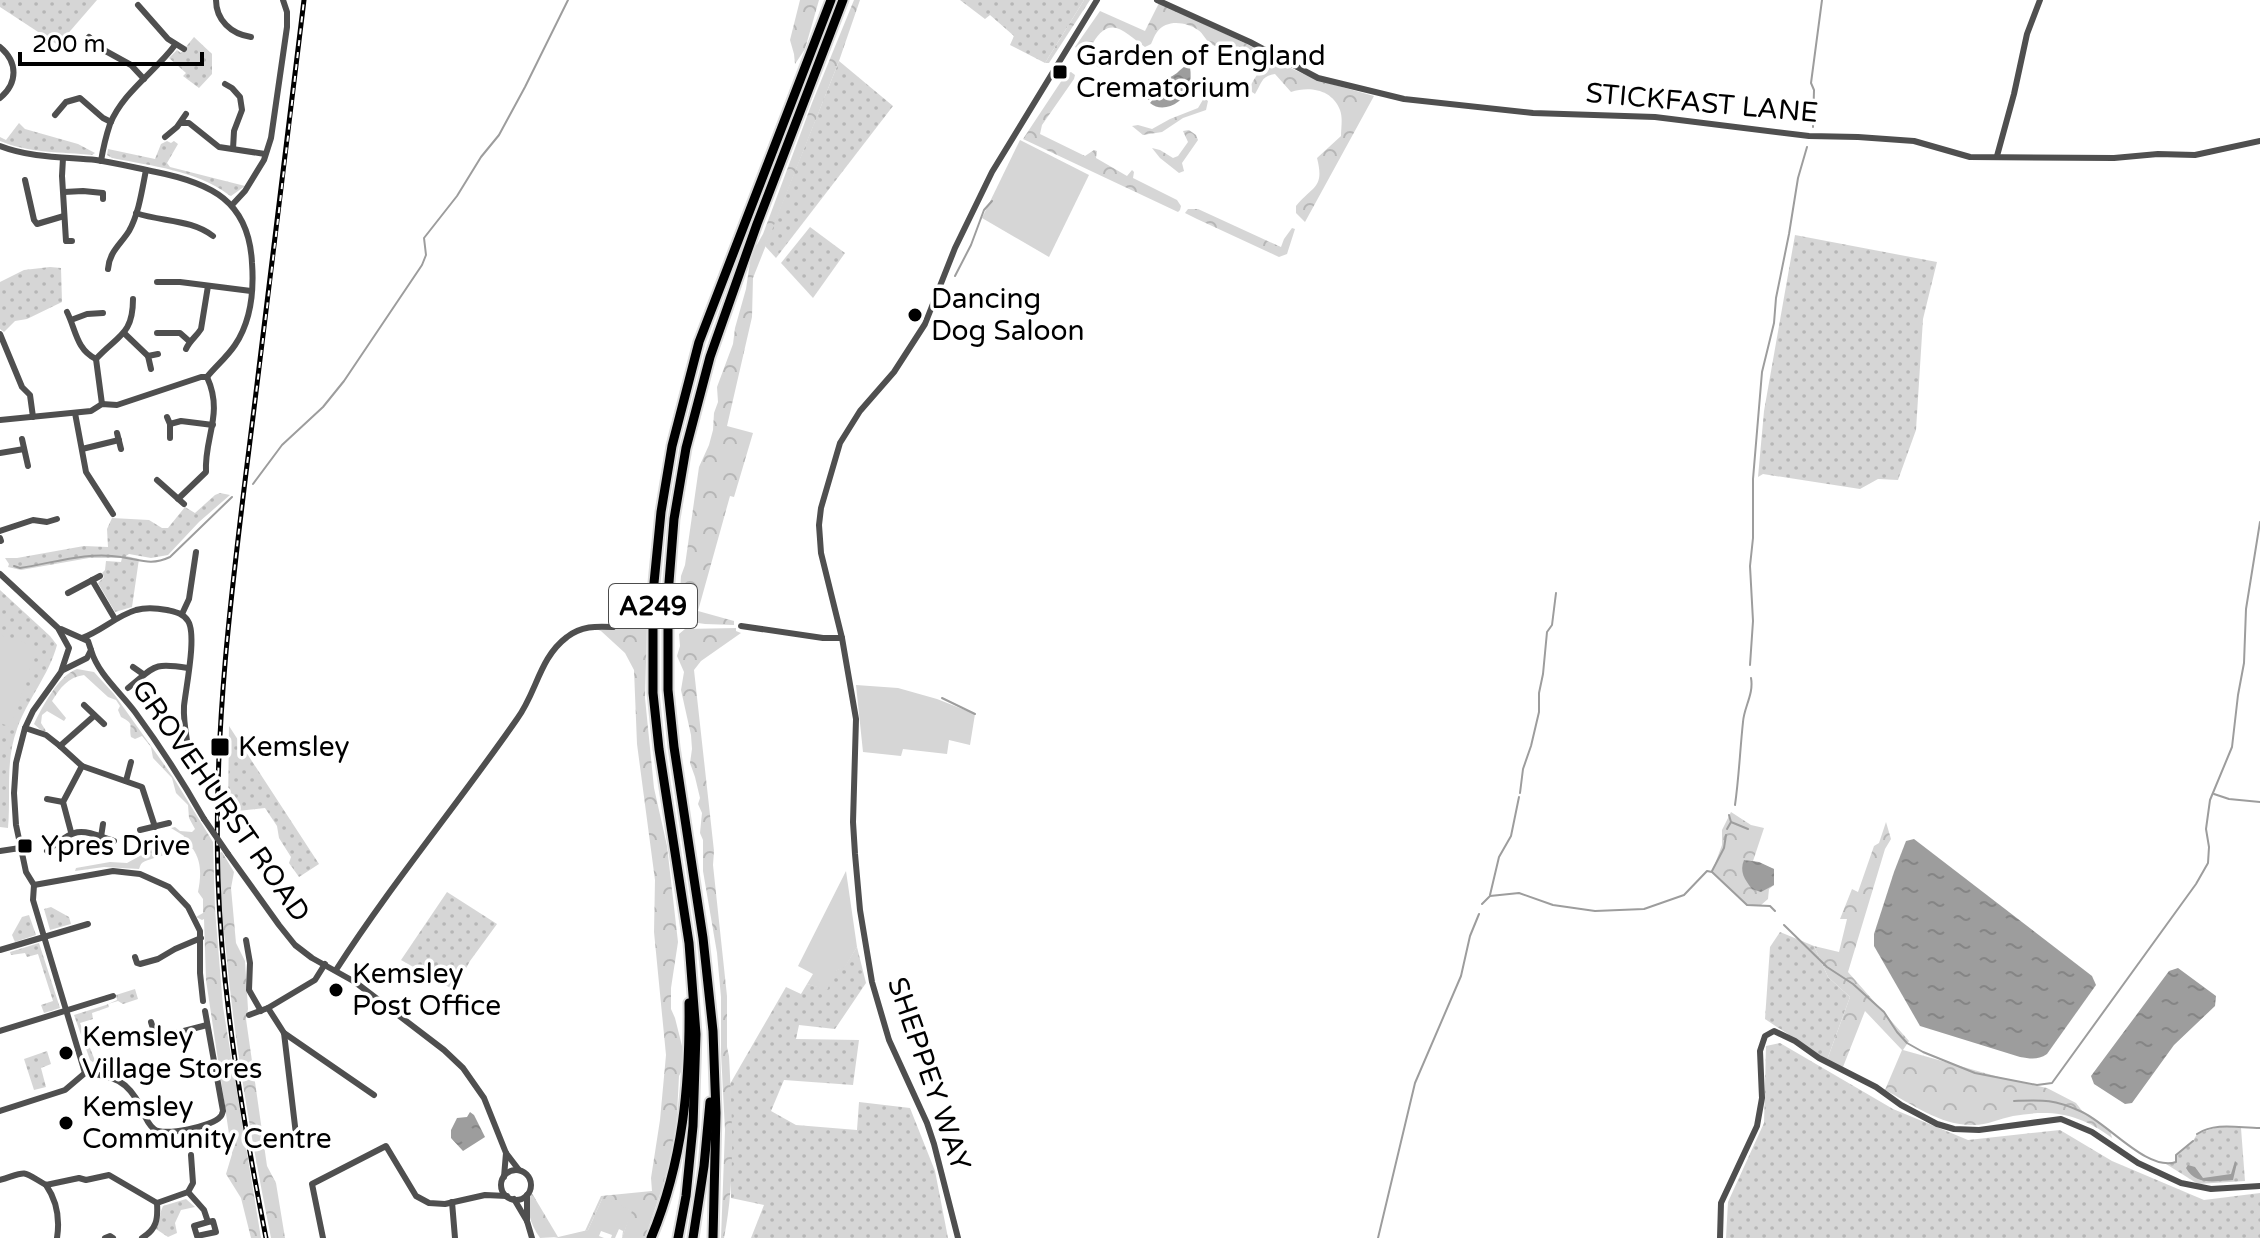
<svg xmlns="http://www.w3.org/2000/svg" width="2260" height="1238" font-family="'Varela Round',sans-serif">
<defs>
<pattern id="grass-dots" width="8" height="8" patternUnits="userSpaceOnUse" patternTransform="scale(2)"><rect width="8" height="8" fill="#d6d6d6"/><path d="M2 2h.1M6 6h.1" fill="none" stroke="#b6b6b6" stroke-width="1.8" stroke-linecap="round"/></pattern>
<pattern id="forest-crowns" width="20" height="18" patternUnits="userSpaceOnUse" patternTransform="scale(2)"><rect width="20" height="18" fill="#d6d6d6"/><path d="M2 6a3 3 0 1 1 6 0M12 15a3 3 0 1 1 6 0" fill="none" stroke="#b6b6b6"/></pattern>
<pattern id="water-ripples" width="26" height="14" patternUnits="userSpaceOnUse" patternTransform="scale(2)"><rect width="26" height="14" fill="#9d9d9d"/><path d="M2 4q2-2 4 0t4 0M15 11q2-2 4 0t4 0" fill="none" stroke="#858585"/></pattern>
</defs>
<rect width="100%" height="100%" fill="#fff"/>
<g fill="url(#grass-dots)">
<path d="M0,0h97l-39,45 -58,-38z"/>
<path d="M960,0h124l-39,63 -35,-18 4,-9 -24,-21 -5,4z"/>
<path d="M194,37l18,17v20l-13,14 -16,-12 3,-3 -17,-15 8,-8 4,3z"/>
<path d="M839,61l54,45 -117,152 -11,-12z"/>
<path d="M19,123l6,6 53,15 17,9 -3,2c-30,-3 -64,-2 -92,-14v-4l6,3z"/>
<path d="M167,141l4,2 3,-2 4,3 -11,19 3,4 75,19 -14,10 -2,-1c-33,-25 -78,-29 -117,-37l-5,-3 1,-6 47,10 6,-15z"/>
<path d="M810,227l35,26 -32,45 -32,-35z"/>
<path d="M1795,235l142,27 -14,57 -7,111 -18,50 -20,-1 -18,10 -97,-15 -5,3 6,-66z"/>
<path d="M50,267l11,1 1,34 -35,17 -12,2 -11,11 -4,-3v-47l24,-12z"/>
<path d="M220,493l10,2 -31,27 -31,33 -17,3 -22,-4 -3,2 13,3 -7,48 -17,5 -17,-29 6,-6 -2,-4 3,-3 1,-9 15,1 1,-4h-33l-68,12 -13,-3 1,-3 -4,-6h12l67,-12 24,1 -1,-18 5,-11 37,2 13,8h6l17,-21 10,6 20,-18z"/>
<path d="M0,590l50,46 7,9c-8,30 -30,55 -40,84 -12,33 -6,65 -9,99l-8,-1z"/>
<path d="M229,726l90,138 -20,13 -10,-14 2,-6 -12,-19 -2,-12 -12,-18 -37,4z"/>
<path d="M447,892l50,32 -27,37 -16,29 -53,-30z"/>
<path d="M51,907l18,10 2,7 -21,6 -6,-21z"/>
<path d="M29,915l7,20 -21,7 -3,-7 10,-18z"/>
<path d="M1780,932l34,14 14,31 22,20 -23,63 -62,-41 5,-72z"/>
<path d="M39,943l21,65 -16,5 -3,-8 12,-4 -15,-47 -11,3 -2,-4 -14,2 -1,-3z"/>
<path d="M857,947l9,36 -31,46 -36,-4 -3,14 63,1 -6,45 -69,-5 -13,31 25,14 61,5 2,-28 51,6 25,63 13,67h-197l13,-33 -33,-7 -1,-114 56,-97 15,7 6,-10 20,5 8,-18 10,-5z"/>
<path d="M135,989l3,10 -15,5 -5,-3 -10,3 1,3 -17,6 1,6 -13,4 16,40 24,-6 6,17 -4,1c-9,-8 -24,-7 -32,-15l-16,-45 32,-10 11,-5 -1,-5z"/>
<path d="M1780,1043l113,66 75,31 92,-10 52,31 92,39 56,-7v45h-534l2,-36 36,-79 2,-77z"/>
<path d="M47,1051l4,13 -10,4 5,19 -12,3 -10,-31z"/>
<path d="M2220,1126l21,2 4,53 -47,3 -32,-20 10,-2v-7l17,-14 4,-7z"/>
<path d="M186,1199l9,8 -14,3 -6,13 2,10 -9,4 -12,-8c5,-8 3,-15 7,-23z"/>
</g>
<g fill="url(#forest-crowns)">
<path d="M800,0h19l-14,49 -10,15 -1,-10 -4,-14z"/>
<path d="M854,0h6l-21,61 -86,217 -1,39 -25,109 26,7 -19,64 -4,-1 -32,115 36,10v4l-29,-1 -27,-4 3,-44 4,-11 14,-98 10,-22 4,-15 1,-17 4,-11 -1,-15 16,-43 2,-16 11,-39 5,-34 12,-21 49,-131z"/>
<path d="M1084,0h6l-41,63h-4z"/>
<path d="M1159,3l88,41 28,17 42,19 57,16 -69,126 -9,-9v-7c16,-20 29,-17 21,-48l24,-22c0,-8 2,-18 -1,-26 -8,-21 -31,-24 -49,-18l-16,-18c-14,2 -13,9 -20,20l-6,-4c4,-12 13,-19 15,-32l-15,-8c-11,2 -28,0 -38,-6 -6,-4 -7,-10 -13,-14 -12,-8 -31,-11 -41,2 -3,4 -4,8 -6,12l-6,3c-18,-12 -34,-35 -52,-4l2,16 5,9c-10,-4 -14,-17 -25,-21l25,-36 45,20z"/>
<path d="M1071,72l4,3 -1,4 -32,46 -2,9 45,22 9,-6 3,1 -1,7 31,18 5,-6 2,2 -1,6 44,22 4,6 -1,4 -2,2 -155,-73 43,-65z"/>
<path d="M1204,98l4,3 -2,9 -23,8 -21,14 -19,3 -11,-9 6,-1 14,4 18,-10 28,-11z"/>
<path d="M1189,130l7,5 2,5 -16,23 2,8 -5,2 -19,-15 -8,-10 8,2 13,8 5,-2 10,-14 -5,-11z"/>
<path d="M1188,209h10l83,38 3,-8 8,-11 3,1 -8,25 -8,3 -82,-38 -12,-6z"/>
<path d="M617,625l30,1 -2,72 9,90 13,58 11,96 -7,46v21l4,9 7,28v24l-3,6 -3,57 -6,32 -25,73h-23l9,-27 -29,-12 -14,31 -3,1 16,-35 51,-5 -1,-13 9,-58 6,-65 -12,-123 1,-52 -18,-136 -3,-74 -9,-17 -24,-22 -8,-3z"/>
<path d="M736,628v3l5,2 -40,28 -7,9 20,181 -1,14 14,131v51l2,9c3,60 7,122 -5,182h-3l4,-108 -4,-77v-56l-4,-44 -14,-82v-31l-3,-7 2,-20 -4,-9 2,-6 -5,-21 -5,-14 2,-14 -1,-14 -10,-45 3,-18 -7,-16 3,-10 -1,-12 6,-5z"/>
<path d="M77,669l17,3 20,22 59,83 40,65 2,67 8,98 38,231h-10l-10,-40 -15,-24 6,-20 -26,-174 -2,-61 -2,1 -6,-3 7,-4v-14l-5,-7c3,-15 4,-30 -5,-43 -7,0 -47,10 -51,14 -2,2 -2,4 -3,6l-35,-2 -29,4 1,-3 34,-6 17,1 29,-16 8,1 10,-8 8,2 2,-6 -13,-8 4,-1 5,4 12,1 3,-3 -6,-11 -1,-13 -12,-12 -4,-15 -19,-20 -2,-11 -9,-11 -7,3 -4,-2c-3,-13 5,-12 -10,-20l-3,-7 2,-4 -4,-6 -8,-3 -24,-22c-16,2 -24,13 -32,26l14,17 -2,3 -17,-10 -5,4 -1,8 5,8 -3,1 -9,-8c8,-17 25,-49 43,-55z"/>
<path d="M1731,812l20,13 13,3 -11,33 21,8v16l-5,4 -1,10 -7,6h-14l-35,-33 10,-27v-15z"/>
<path d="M1886,822l5,17 -6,10 -37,123 61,69 -6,9 103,29 41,9 29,15 7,9 27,18 2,8c-33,-24 -58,-29 -99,-22 -14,3 -28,10 -42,9 -31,0 -59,-21 -86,-35l17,-40 -37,-39 -22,56 -16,-7 23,-63 -22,-20 -14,-31 25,6 8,-33h-7l12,-30 6,3 16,-46 5,-3z"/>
<path d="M222,852l12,20 -3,16 5,55 9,18 3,48 -2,10 21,147 9,17 9,55h-14c-19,-95 -36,-190 -45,-287 -3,-30 -10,-69 -7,-98z"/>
<path d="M530,1190l28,47 -18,1c-10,-14 -15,-31 -10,-48z"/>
</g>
<g fill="#d6d6d6">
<path d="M1020,140l69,35 -40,82 -67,-39z"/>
<path d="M0,635l37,12 -26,80 -11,-4z"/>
<path d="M856,685l42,3 39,11 38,15 -5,31 -21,-5 -2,14 -44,-5 -2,7 -38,-4z"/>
<path d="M846,871l11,76 -12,20 -9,4 -9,19 -20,-6 6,-10 -15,-8z"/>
<path d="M602,1199h5l25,12 -10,27 1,-7 -4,-2 -4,9h-4l1,-3 -11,-4 -2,5 5,2h-50l34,-8z"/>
</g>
<g fill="url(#water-ripples)">
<path d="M1187,65l3,2c1,7 1,14 -1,21 -6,15 -26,26 -39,15l4,-5 -6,2c1,-18 17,-18 29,-27 3,-3 6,-6 10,-8z"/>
<path d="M1914,839l178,137 4,9 -49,69c-9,6 -16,5 -27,3l-100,-31 -46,-80v-12l20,-62 12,-31z"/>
<path d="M1744,860l15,2 15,7v16l-13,7 -9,-3c-7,-9 -13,-17 -8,-29z"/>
<path d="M2178,968l38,28 -1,10 -41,39 -42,58 -7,1 -31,-20 -3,-8 78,-105z"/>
<path d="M470,1112l4,3 11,22 -22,14 -12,-13v-8l6,-12 10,-1z"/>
<path d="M2235,1161l2,2 -4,17c-18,1 -37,6 -47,-12l2,-3 7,2 8,11 28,-4z"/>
</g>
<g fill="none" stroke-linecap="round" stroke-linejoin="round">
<g stroke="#9d9d9d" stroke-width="2">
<path d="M1813,127l1,-37 -3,-7 11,-83"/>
<path d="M955,276l16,-31 13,-35 8,-9"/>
<path d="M253,484l29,-39 41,-38 21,-26 78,-116 4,-10 -2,-17 33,-42 24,-39 18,-22 26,-48 43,-87"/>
<path d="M14,566l6,2c33,-5 68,-17 101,-11 20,3 30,9 49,0l62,-60"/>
<path d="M1750,665l3,-44 -3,-55 3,-28v-59l9,-107 12,-49 2,-25 13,-64 9,-56 9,-31"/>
<path d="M942,698l33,16"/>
<path d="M1520,793l3,-24 8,-23 8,-34v-19l4,-19 4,-42 5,-7 4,-32"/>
<path d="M2214,794l15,5 31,3"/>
<path d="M1735,805c4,-28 5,-55 8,-83 1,-15 11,-28 8,-44"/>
<path d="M1731,822l17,7"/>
<path d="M1727,829l4,-7 -2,-7"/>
<path d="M1712,871l12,-23 2,-13"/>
<path d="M1490,895l9,-38 12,-21 8,-39"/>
<path d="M1482,904l8,-8 29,-3 34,12 42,6 49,-2 40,-14 23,-24 5,1 35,33 23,1 5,5"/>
<path d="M1784,925l43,42 26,17 31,28 13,20 10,11 16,9 52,21 62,12 15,-2 144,-199 12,-21 1,-16 -3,-18 4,-29 22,-53 6,-52 6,-32 2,-54 14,-87"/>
<path d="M2014,1101c29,-1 39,-2 66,10 27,11 67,61 96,51v-7l17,-14"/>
<path d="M2197,1134c19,-12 41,-6 63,-6"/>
<path d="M1378,1238l37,-155 46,-107 9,-40 9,-22"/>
</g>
<defs>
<g id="highway">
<path d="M651,1238c32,-76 39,-154 38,-235"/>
<path d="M678,1238l8,-42 7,-70 3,-92 -7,-91 -30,-194 -6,-56v-100l8,-81 11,-66 27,-104 132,-342"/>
<path d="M693,1238l11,-72 6,-64"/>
<path d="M713,1238l3,-125 -3,-82 -10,-93 -29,-191 -6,-57v-95l6,-76 12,-71 24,-91 47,-133 86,-224"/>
</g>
</defs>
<use href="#highway" stroke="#dbdbdb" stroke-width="13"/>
<g stroke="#4f4f4f" stroke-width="6">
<path d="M216,0c0,20 15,34 35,37"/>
<path d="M1157,0l93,42 68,36 86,21 129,14 122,4 154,19 49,1 56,4 56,16 144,1 44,-4 37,1 65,-14"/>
<path d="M138,5l30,34 16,10"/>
<path d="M89,37l13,12 29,16 13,14"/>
<path d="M0,47c18,15 18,36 0,51"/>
<path d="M225,84l7,4 8,9 2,13 -8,21 -1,18"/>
<path d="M55,115l11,-13 14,-4 23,20 8,4"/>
<path d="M181,123h8l30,24 46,7"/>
<path d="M165,137l12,-10 9,-13"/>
<path d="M0,146c31,12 63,11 96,14 21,3 40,8 60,12 55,11 93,29 96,91 2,27 -1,58 -17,82 -8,12 -19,21 -28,32h-6l-84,28 -15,-1 -11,7 -91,9"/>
<path d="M1997,156l17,-62 13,-60 13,-34"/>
<path d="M63,158l-1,18 4,65h6"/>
<path d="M101,161c2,-12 5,-25 9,-37 13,-32 45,-52 65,-79"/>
<path d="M25,180l9,40 3,4 27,-8"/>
<path d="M64,192l19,-1 20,2v6"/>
<path d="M232,205l13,-14 19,-31 7,-22 16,-111v-15l-4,-12"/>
<path d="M136,213c26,9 55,6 77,23"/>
<path d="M108,269c1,-17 13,-25 21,-38 10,-18 13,-41 17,-61"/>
<path d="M157,282h23l71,9"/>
<path d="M67,312c9,18 9,37 29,47"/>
<path d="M71,320l16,-6 16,-1"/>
<path d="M124,333l24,23"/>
<path d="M157,333h23l9,8"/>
<path d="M0,334l22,53 8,8 3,22"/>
<path d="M186,349c4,-9 10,-12 15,-20l7,-43"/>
<path d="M151,369l-3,-13 10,-2"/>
<path d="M102,404l-6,-45c22,-24 37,-24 37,-60"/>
<path d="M75,413l11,59 27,42"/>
<path d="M167,417l3,7v14"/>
<path d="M170,424l11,-3 32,4"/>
<path d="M117,433l4,16"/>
<path d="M22,439l6,27"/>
<path d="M82,449l37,-9"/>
<path d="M0,453l24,-4"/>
<path d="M157,480l27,24"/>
<path d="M178,499l28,-27c-2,-35 18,-58 1,-95"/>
<path d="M0,531l33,-11 14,2 10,-3"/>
<path d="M0,538l1,3"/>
<path d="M0,574l58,54 11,20 -8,24 -28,39 -8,17 -9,35 -2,30 2,32 10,47 8,13 -1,15 52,173"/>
<path d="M92,580l23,39"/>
<path d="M68,593l32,-17"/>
<path d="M182,614l7,-15 7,-47"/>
<path d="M741,626l82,12h19"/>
<path d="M61,629l27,12 3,9 -4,8 -24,12"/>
<path d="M82,638c20,-7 34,-22 54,-28 11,-3 20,-2 31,0 8,2 16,3 21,11 9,14 -2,66 -4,85 -1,16 3,33 5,48"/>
<path d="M91,650c7,24 29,42 44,62 25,34 48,70 69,107"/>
<path d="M133,667l10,7"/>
<path d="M128,688c27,-21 23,-26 60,-20"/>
<path d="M84,705l20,19"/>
<path d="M25,728l21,7 14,11 22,20 60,21 13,40"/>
<path d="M60,746l34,-30"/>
<path d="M126,781l5,-19"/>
<path d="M47,799l16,3"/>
<path d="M140,830l29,-7"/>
<path d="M71,832l-8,-30 19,-36"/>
<path d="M101,837l2,-13"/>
<path d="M0,851l20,-3"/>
<path d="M47,851c31,-24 30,-23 67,-10"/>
<path d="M228,854l51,71 16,20 17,13 43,24 89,68 19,18 21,30 22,55 13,17"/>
<path d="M34,885l79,-14 27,3 29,13 19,20 12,24v42l3,28"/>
<path d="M246,940l4,23 -1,27 12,21"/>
<path d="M0,950l88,-26"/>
<path d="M135,957l2,6 3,1 18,-5 17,-10 26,-11"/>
<path d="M336,970c56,-87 122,-166 181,-251 20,-27 22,-61 50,-82 14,-11 29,-11 46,-10"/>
<path d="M268,1008l16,25 13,110"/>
<path d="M249,1015l19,-7 47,-28 10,-16"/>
<path d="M151,1022l5,16"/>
<path d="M0,1031l113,-35"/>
<path d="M284,1033l90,62"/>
<path d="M149,1040l58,-15"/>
<path d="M85,1073c29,3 42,7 56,34 3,7 6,17 13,22 9,8 59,-3 66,-12 2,-1 2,-4 3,-6l-18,-100"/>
<path d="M0,1111l65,-21 20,-17"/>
<circle cx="516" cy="1185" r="15"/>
<path d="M504,1177l2,-24"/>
<path d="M0,1180c29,-9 20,-10 46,5l33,-7 7,2 23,-5 48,28"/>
<path d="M46,1185c11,16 14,34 11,53"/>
<path d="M188,1192l16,18 4,12 -14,4 3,10 19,-4 -3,-11 -5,1"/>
<path d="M514,1199l13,22 5,17"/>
<path d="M452,1202l3,36"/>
<path d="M157,1203l31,-11 5,-9 -2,-28"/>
<path d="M527,1221v-26"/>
<path d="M105,1238l5,-2 3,2"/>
<path d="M142,1238c15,-9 16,-19 15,-35"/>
<path d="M323,1238l-11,-54 74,-38 30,50 13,7 16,1 40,-9 22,1"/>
<path d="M958,1238l-24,-94 -7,-21 -38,-83 -17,-58 -12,-72 -5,-56 -2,-32 3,-103 -14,-81 -21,-85 -2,-28 2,-17 19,-65 20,-32 34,-39 31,-48 30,-76 37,-76 105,-172"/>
<path d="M1720,1238l1,-35 36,-77 5,-28 -2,-47 5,-15 9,-5 21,10 24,17 57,29 25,18 36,19 17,5 25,1 82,-11 31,13 46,31 43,20 30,6 49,-3"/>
</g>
<use href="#highway" stroke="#000" stroke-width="9"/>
<defs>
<path id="rail" d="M266,1238c-23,-118 -44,-239 -48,-360 -5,-154 16,-309 35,-461 18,-139 35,-278 51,-417"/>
</defs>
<use href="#rail" stroke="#000" stroke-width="5"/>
<use href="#rail" stroke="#fff" stroke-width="2" stroke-dasharray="6" stroke-linecap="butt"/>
<path stroke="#4f4f4f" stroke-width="6" d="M204,819l24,35"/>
</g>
<g fill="#000" stroke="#fff" stroke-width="3">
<rect x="1052" y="64" width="16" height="16" rx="4"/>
<circle cx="915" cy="315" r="8"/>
<rect x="210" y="737" width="20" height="20" rx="4"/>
<rect x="17" y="838" width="16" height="16" rx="4"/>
<circle cx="336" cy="990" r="8"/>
<circle cx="66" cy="1053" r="8"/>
<circle cx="66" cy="1123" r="8"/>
</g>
<g text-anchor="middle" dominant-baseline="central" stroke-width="7" stroke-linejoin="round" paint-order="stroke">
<rect fill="#fff" stroke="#4c4c4c" stroke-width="2" x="609" y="584" width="88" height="44" rx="6"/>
<g font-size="26" font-weight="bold" fill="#000">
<text x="653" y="606">A249</text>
</g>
<g font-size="28" fill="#000" stroke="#fff" text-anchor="start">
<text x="1076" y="56">Garden of England<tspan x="1076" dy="32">Crematorium</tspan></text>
<text x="931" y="299">Dancing<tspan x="931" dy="32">Dog Saloon</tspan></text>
<text x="238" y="747">Kemsley</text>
<text x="41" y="846">Ypres Drive</text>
<text x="352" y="974">Kemsley<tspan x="352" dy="32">Post Office</tspan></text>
<text x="82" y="1037">Kemsley<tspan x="82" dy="32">Village Stores</tspan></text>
<text x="82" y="1107">Kemsley<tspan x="82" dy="32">Community Centre</tspan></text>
</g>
<g font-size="28" fill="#000" stroke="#fff">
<text transform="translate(1702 103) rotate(5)">STICKFAST LANE</text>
<text transform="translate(221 801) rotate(55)">GROVEHURST ROAD</text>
<text transform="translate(929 1074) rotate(71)">SHEPPEY WAY</text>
</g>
</g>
<path d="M20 52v12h182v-12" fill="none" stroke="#000000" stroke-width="4"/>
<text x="32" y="52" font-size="24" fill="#000000" stroke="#ffffff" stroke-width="6" paint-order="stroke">200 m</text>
</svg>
